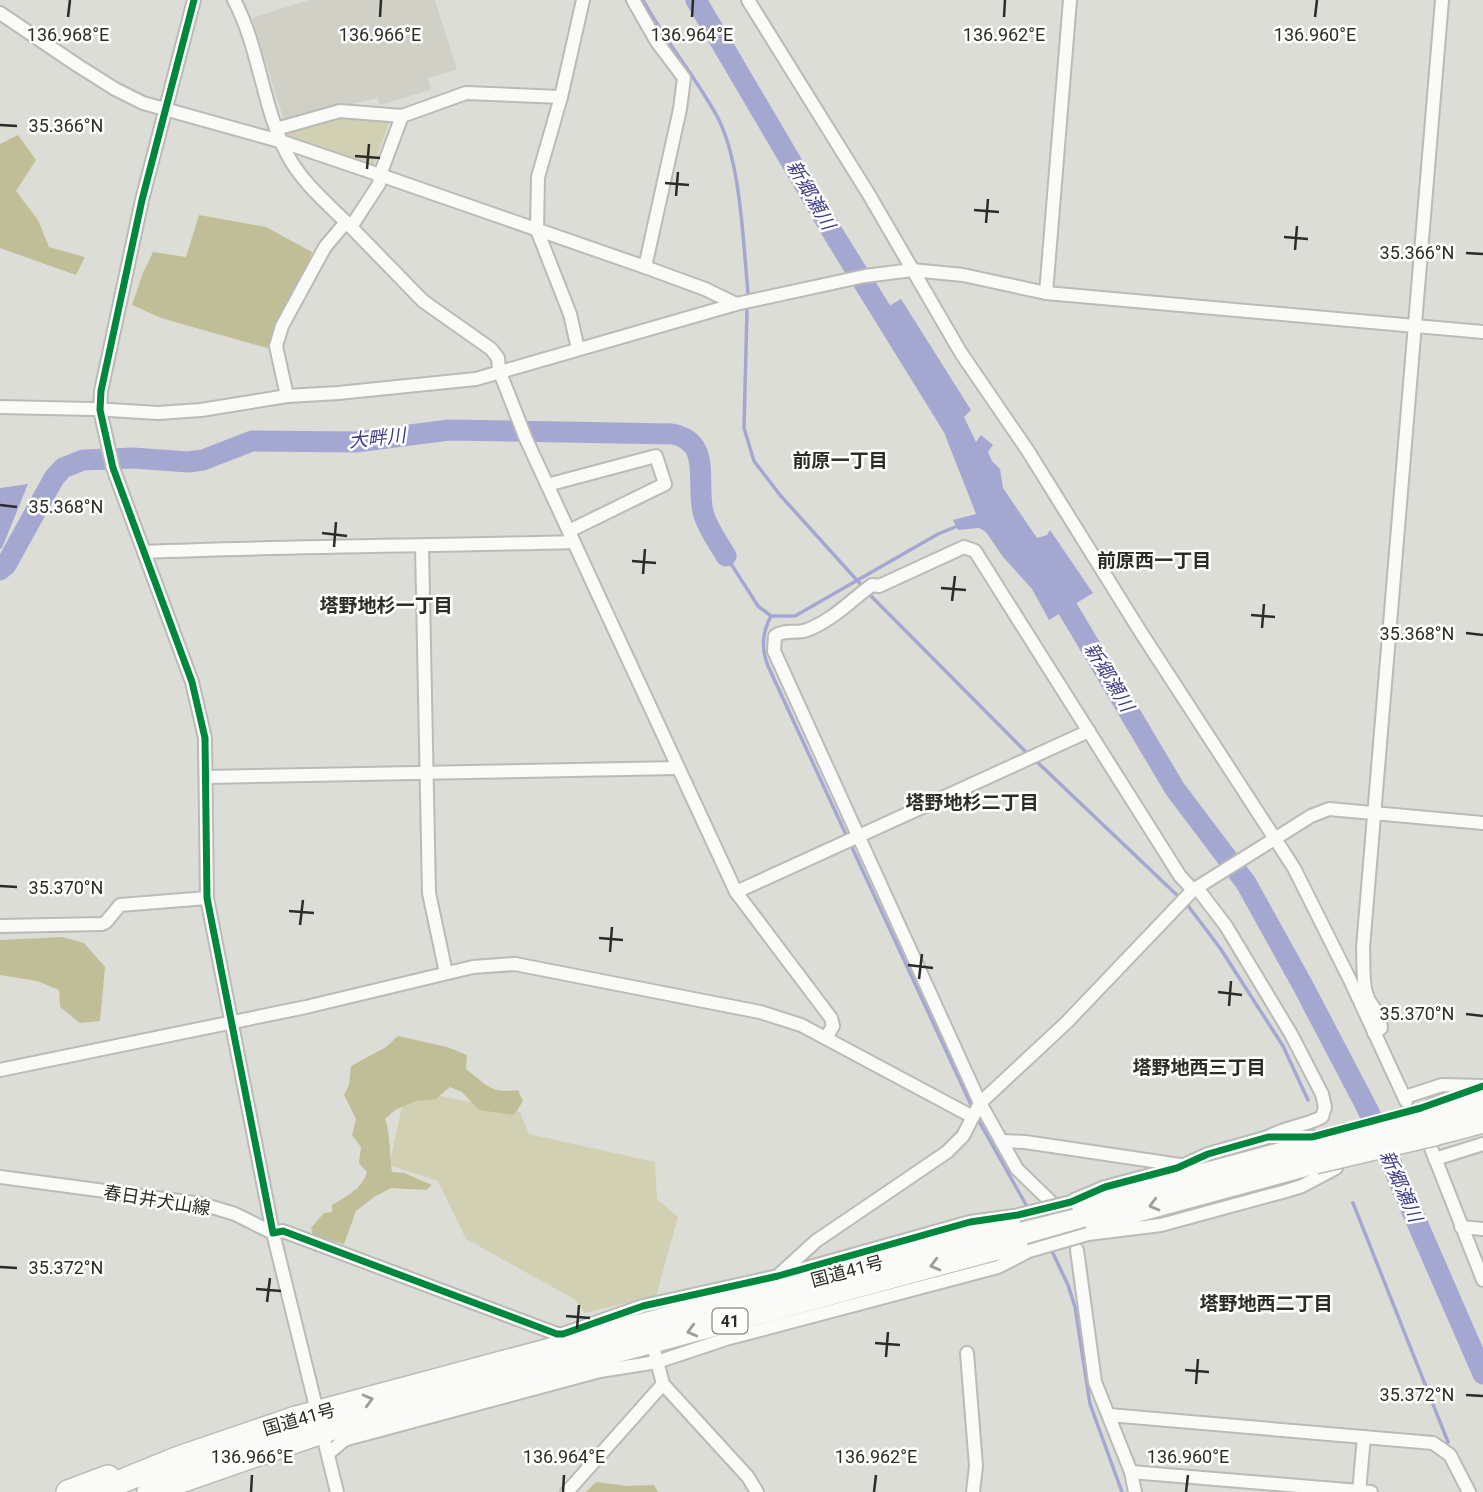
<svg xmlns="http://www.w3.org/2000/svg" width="1483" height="1492" font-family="Roboto,'Noto Sans JP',sans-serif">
<rect width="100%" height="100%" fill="#ddddd8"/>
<path fill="#d0d0c6" d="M309,0h126l22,70 -29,8 3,12 -51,15 -3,-7 -93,23 -32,-103z"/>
<g fill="#d1d0b3">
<path d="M344,115l46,5 -18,49 -87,-29 -3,-9z"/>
<path d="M406,1089l114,23 9,22 126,28 2,37 21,18 -22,79 -71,17 -11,-14 -108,-60 -28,-58 -49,-16z"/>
</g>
<g fill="#bfbe96">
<path d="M18,135l18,25 -20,31 22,29 11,27 36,10 -9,18 -76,-27v-104z"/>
<path d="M199,215l67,12 46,25 -15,43 -30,53 -106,-30 -29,-13 11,-32 10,-21 33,5z"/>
<path d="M62,937l22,6 21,24 -5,54 -20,2 -20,-16 -1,-17 -22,-9 -37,-6v-35z"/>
<path d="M398,1036l49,11 20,8 -1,14c21,16 24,25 52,21l5,11 -9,14 -35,-5 -17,-18 -12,-5 -14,12 -21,2 -20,9 -10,9c6,16 4,35 7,53l12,1 28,12 -6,5 -35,-2 -17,9 -18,14 -12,33 -31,-9 -2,-7 13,-15 8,-1v-7c15,-9 30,-16 35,-33l-8,-9 2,-16 -9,-12 4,-16 -12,-24 5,-10 2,-19 35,-19z"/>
<path d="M596,1482l31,4 27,-1 4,7h-72z"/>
</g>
<g fill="#a4a8d1">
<path d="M901,299l70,111 -7,7 12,25 5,-7 12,10 -5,7 4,9 8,8 3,19 34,50 10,-3 3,-5 43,63 -44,27 -17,-31 -29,-32 -17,-25 -7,-4 -21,2 -5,-10 23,-6 -31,-79 9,-15 -20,-36 -18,-23 -27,-55z"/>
<path d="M28,484l-26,64 -2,1v-61z"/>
</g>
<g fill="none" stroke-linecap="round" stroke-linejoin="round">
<g stroke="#a4a8d1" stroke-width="3.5">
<path d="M643,0c22,41 53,77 75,118 23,45 25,124 30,175"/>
<path d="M747,310l-3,118 10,33 26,34 83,92"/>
<path d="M726,556l32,50 13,10h24l143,-82 22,-9"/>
<path d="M868,593l160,161"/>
<path d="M771,616c-9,17 -10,32 -3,50l205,443"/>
<path d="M1034,759l146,139"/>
<path d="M1186,903l34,45 63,98 25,54"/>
<path d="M976,1116l53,94"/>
<path d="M1353,1203l95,239"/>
<path d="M1050,1247l18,38 7,22 15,97 32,88"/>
</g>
<g stroke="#a4a8d1" stroke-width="21">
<path d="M696,0l140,238 130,210"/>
<path d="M0,570l6,-5 48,-87 9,-10 20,-8 50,-2 55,4 15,-2 49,-19 104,1 93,-12 223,4c40,7 24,47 31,78 4,16 15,30 23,44"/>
<path d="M1053,584l122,205 71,94 56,101 66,126 115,264"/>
</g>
<defs>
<g id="street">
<path d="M194,0l-52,200 -41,191 -1,19 13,58 79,214 13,56 2,160 66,335 10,-2 274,103h6l80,-28 135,-30 192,-54 44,-6"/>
<path d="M234,0c26,49 28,106 53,154 15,29 41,50 64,73"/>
<path d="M633,0l24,42 27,36 -4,31 -35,158"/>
<path d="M748,0l120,193 93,160 67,98 112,180 154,237 56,112 56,121"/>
<path d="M0,13l77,52 38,24 28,14 140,39 97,33 265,92 60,22 31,15"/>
<path d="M402,116l-22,59 -1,9 -28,43 72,74 68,48 7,9 1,12 27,69 210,453 95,126 2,8 -7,12"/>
<path d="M276,129l64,-18 62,5 64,-23 95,4"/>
<path d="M1046,293l24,-293"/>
<path d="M578,349l-8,-35 -33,-84 1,-53 23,-80 22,-97"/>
<path d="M287,396l-11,-50 6,-20 43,-79 21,-25"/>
<path d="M0,407l93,2 65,4 43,-3 86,-14 51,-3 138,-14 260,-75 129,-28 47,-6 51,5 83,18 437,39"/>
<path d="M547,485l109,-29 9,28 -96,47"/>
<path d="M422,546l7,347 17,80"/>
<path d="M144,552c143,-6 286,-6 430,-10"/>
<path d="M207,777l470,-9"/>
<path d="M1197,888l29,38 65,108 31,60 3,13 -3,10c-17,9 -37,10 -54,20"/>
<path d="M736,892l353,-161"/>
<path d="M0,926l102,-2 4,-2 14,-17 87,-7"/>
<path d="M1374,1033l7,-5c-2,-21 -11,-20 -15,-35 -4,-15 -2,-31 -3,-45l79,-948"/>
<path d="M0,1070l306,-63 167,-40 42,-3 245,48 41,13 172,92"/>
<path d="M1405,1097l37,-12 41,1"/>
<path d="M1431,1105l45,-17"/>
<path d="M1001,1141l24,1 155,23"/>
<path d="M1431,1148l52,132"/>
<path d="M1435,1159l48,-15"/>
<path d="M0,1177l202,27 33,10 38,19 64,259"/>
<path d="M1074,1200l31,-13 72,-19 31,-14 60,-17h44"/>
<path d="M1051,1202l-34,-33 -37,-66 -206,-452 1,-15c9,-7 22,-2 32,-6 26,-10 43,-29 65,-45l7,1 85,-39 11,4 205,325 13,14"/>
<path d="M1461,1227l22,2"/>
<path d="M1088,1234l73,-9 125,-34 16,-5 34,-18"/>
<path d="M1077,1250l18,132 36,90 4,20"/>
<path d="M780,1274l36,-33 131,-89 16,-16 17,-33 87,-81 126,-132 118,-74 18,-7 154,14"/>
<path d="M654,1350l9,34 85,93 9,15"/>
<path d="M967,1353l9,113 -3,26"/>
<path d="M1109,1415l324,28 17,12 19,37"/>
<path d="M328,1453c8,-4 10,-10 19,-14l253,-68 57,-9 69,-23 272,-72 31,-16"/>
<path d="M1131,1472l240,20"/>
<path d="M567,1492l96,-108"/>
<path d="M1359,1492l5,-55"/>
</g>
<g id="highway">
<path d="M1427,1116l56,-15"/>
<path d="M1434,1134l49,-13"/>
<path d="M68,1492l40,-15"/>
<path d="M95,1492l84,-34 117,-40 1013,-271"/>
<path d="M149,1492l193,-67 973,-263"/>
</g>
</defs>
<use href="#street" stroke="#babab6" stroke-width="16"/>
<use href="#highway" stroke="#babab6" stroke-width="26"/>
<use href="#street" stroke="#fafaf9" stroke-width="12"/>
<use href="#highway" stroke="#fafaf9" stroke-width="23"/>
<defs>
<g id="street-bridge">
<path d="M1018,1215l53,-13"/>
<path d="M1029,1251l59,-17"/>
</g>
<g id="highway-bridge">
<path d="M1309,1147l118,-31"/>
<path d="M1315,1162l119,-28"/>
</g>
</defs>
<use href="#street-bridge" stroke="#babab6" stroke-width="16" stroke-linecap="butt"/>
<use href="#highway-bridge" stroke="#babab6" stroke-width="26" stroke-linecap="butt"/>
<use href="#street-bridge" stroke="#fafaf9" stroke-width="12"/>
<use href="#highway-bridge" stroke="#fafaf9" stroke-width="23"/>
<defs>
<path id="cycleway" d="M194,0l-52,200 -41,191 -1,19 13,58 79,214 13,56 2,160 66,335 10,-2 274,103h6l80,-28 135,-30 192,-54 48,-7 53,-13 34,-15 72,-19 31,-14 60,-17h44l109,-29 62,-22"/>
</defs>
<use href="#cycleway" stroke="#fffffe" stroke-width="11"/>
<use href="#cycleway" stroke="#00873e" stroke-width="7"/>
</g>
<defs><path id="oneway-chevron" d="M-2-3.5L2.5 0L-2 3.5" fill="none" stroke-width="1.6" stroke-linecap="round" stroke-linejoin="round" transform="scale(1.75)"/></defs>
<g stroke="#9d9d9b">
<use href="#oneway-chevron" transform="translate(1154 1205) rotate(165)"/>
<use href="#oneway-chevron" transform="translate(935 1265) rotate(165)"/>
<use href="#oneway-chevron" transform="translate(692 1331) rotate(165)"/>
<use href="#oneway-chevron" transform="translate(368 1400) rotate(-15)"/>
</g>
<path fill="none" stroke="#2b2b28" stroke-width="2.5" d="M68,17l2,-17M380,17l1,-17M692,17l1,-17M1004,17l1,-17M1315,17l2,-17M0,125l17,1M355,156l25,2M367,169l2,-25M665,183l24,2M676,196l2,-24M974,210l25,2M986,223l2,-24M1284,237l24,2M1295,250l2,-24M1466,253l17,1M0,505l17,2M322,533l25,3M334,547l2,-25M632,561l24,2M643,574l2,-25M941,588l25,2M952,601l3,-25M1251,615l24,2M1262,628l2,-24M1466,633l17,2M0,886l17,1M289,911l25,2M300,925l3,-25M599,938l24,2M610,952l2,-25M908,965l25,3M919,979l3,-25M1218,992l24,3M1229,1006l2,-25M1466,1014l17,2M0,1267l17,1M256,1289l25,2M267,1302l3,-24M566,1316l24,2M577,1329l2,-24M875,1343l25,2M886,1357l2,-25M1185,1370l24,2M1196,1384l2,-25M1466,1395l17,1M251,1492l1,-17M563,1492l1,-17M874,1492l2,-17M1186,1492l2,-17"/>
<g text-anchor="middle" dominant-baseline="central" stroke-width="5" stroke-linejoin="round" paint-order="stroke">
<rect fill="#fffffe" stroke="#6b6b68" stroke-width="2" x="712.5" y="1308.5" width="35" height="25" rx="5"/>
<g font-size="16" font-weight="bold" fill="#2b2b28">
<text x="730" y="1321">41</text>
</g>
<g font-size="18" fill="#2b2b28" stroke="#fffffe">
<text transform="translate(157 1200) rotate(9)">春日井犬山線</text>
<text transform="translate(847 1271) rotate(-15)">国道41号</text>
<text transform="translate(299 1419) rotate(-16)">国道41号</text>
</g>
<g font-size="19" font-style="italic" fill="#403e89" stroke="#fffffe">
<text transform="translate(811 195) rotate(60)">新郷瀬川</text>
<text transform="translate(377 438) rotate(-6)">大畔川</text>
<text transform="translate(1109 677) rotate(59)">新郷瀬川</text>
<text transform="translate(1401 1186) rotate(66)">新郷瀬川</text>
</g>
<g font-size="19" font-weight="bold" fill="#2b2b28" stroke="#fffffe">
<text x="840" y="460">前原一丁目</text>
<text x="1154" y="560">前原西一丁目</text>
<text x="386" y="605">塔野地杉一丁目</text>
<text x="972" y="802">塔野地杉二丁目</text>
<text x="1199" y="1067">塔野地西三丁目</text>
<text x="1266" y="1303">塔野地西二丁目</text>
</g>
</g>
<g font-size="18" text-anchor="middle" fill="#2b2b28" stroke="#fffffe" stroke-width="5" stroke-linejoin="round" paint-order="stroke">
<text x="380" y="41">136.966°E</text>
<text x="692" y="41">136.964°E</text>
<text x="1004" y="41">136.962°E</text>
<text x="1315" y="41">136.960°E</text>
<text x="68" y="41">136.968°E</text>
<text x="66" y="132">35.366°N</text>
<text x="1417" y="259">35.366°N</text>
<text x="66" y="513">35.368°N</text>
<text x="1417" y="640">35.368°N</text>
<text x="66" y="894">35.370°N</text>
<text x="1417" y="1020">35.370°N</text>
<text x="66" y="1274">35.372°N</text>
<text x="1417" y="1401">35.372°N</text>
<text x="252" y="1463">136.966°E</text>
<text x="564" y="1463">136.964°E</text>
<text x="876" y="1463">136.962°E</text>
<text x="1188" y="1463">136.960°E</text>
</g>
</svg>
